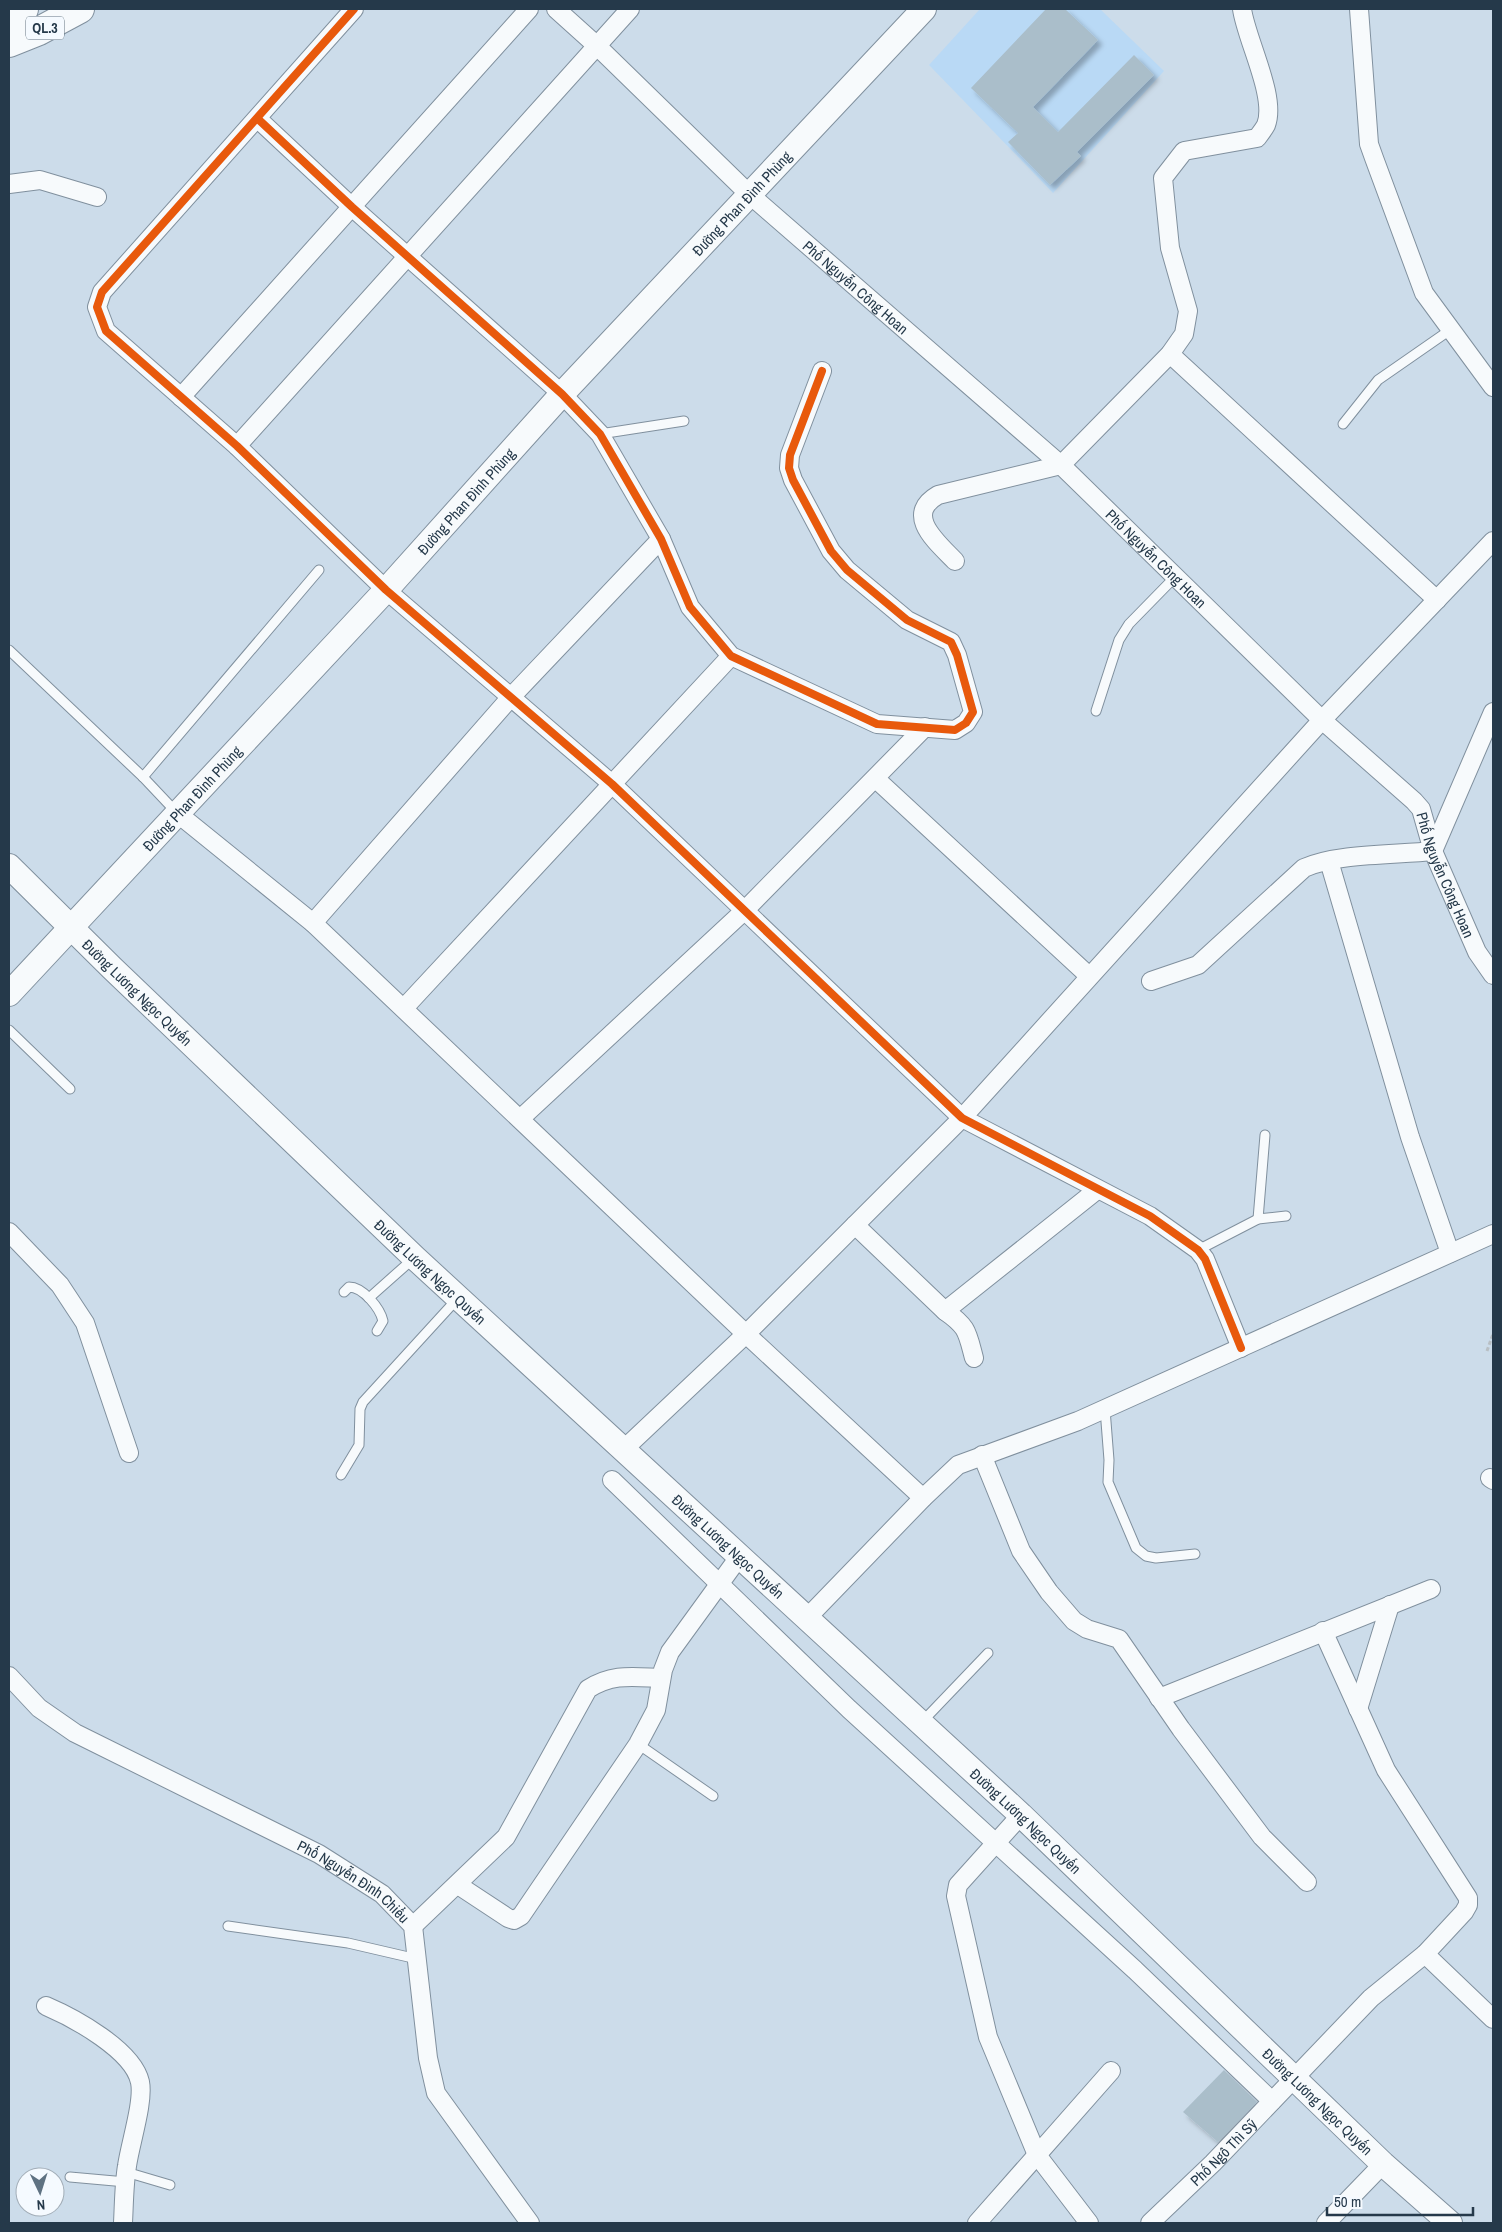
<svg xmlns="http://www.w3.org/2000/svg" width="1502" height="2232" font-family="'Archivo Narrow',sans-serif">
<defs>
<filter id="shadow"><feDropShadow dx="4.5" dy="4.5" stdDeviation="2.5" flood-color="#0004"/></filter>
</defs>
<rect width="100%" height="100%" fill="#ccdcea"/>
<path fill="#b9d9f5" d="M980,9h120l64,62 -111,122 -124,-128z"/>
<g fill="#aabeca" filter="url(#shadow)">
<path d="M1046,9h19l33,31 -65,67 25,25 76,-77 20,20 -77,77 4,4 -31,29 -42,-43 10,-9 -47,-45z"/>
<path d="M1224,2070l33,32 -39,40 -35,-30z"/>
</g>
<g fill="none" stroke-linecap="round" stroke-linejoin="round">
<defs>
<g id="lane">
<path d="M1343,424l35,-44 72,-50"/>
<path d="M600,434l84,-13"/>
<path d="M9,650l134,127 34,36"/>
<path d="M1096,711l23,-71 10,-16 46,-47"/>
<path d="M143,777l176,-207"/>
<path d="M9,1030l61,59"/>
<path d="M1258,1219l7,-84"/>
<path d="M1198,1250l60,-31 28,-3"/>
<path d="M344,1292l5,-5c14,0 31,21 34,34l-6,10"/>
<path d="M369,1298l45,-40"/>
<path d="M1105,1409l4,51 -1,22 28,66 10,8 10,2 39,-4"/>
<path d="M341,1475l18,-30 1,-36 3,-7 95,-104"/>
<path d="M921,1723l67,-70"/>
<path d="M638,1744l75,52"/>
<path d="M228,1926l120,17 69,16"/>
<path d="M126,2172l44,13"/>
<path d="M70,2177l56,5"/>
</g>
<g id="street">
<path d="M354,9l-252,283 -5,15 9,24 131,115 149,144 226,194 350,334 188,98 48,34 7,9 36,89"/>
<path id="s1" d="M556,9l40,36 153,149 312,271 261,255 92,81 7,8 12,42 44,101 16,23"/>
<path d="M1359,9l10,135 5,14 50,135 69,94"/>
<path d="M258,119l94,88 210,187 38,40 61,105 29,68 41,49 146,68 78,6 11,-7 7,-11 -16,-57 -6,-13 -44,-22 -60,-50 -16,-19 -38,-71 -4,-12 1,-13 32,-84"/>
<path d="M9,184l31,-4 57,17"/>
<path d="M1170,354l267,246"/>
<path d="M181,397l348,-388"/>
<path d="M237,446l393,-437"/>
<path d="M955,561c-17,-18 -52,-46 -17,-66l123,-30 109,-111 14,-20 4,-23 -18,-63 -7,-70 21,-27 73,-13c3,-4 7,-9 9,-13 11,-28 -20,-86 -24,-116"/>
<path d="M876,779l213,197"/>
<path d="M177,813l136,110 433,411 177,164"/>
<path d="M1329,861l81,276 40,116"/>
<path d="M313,923l198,-226 150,-158"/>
<path d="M1151,981l47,-16 106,-97c33,-15 92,-13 129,-17l60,-139"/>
<path d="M404,1008l327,-352"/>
<path d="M520,1119l224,-208 181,-184"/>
<path d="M855,1225l90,86c23,16 22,21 29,47"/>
<path d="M9,1232l51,53 25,38 44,130"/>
<path d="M945,1311l152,-121"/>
<path d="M623,1450l123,-116 216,-216 360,-398 171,-179"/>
<path d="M982,1455l39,96 28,41 25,29 13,8 32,10 62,90 81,108 45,45"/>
<path d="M1490,1478l3,2"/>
<path d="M612,1480l237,229 286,261 137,131"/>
<path d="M806,1619l117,-121 35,-33 120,-44 415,-187"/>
<path id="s2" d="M9,1676l30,32 36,25 244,121 63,40 31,32 15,132 8,35 94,130"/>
<path d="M1159,1698l272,-109"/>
<path d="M1358,1709l32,-104"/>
<path d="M1021,1815l-63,70 -2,11 32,141 49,118 52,68"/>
<path d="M458,1885l50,33 6,2 7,-4 117,-172 18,-34 7,-40 7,-18 69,-95"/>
<path d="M413,1926l93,-89 82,-148c25,-16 45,-12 73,-11"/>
<path d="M1425,1954l68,65"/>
<path d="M46,2006c28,12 87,44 94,76 4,20 -10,62 -13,84 -3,18 -3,38 -4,57"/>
<path d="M977,2223l134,-152"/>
<path id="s3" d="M1150,2223l63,-60 158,-165 54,-44 39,-42 4,-7v-7l-82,-128 -63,-139"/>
<path d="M1326,2223l57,-59"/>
</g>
<g id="secondary">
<path id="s4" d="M9,866l103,102 303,290 606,557 362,349 67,59"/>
<path id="s5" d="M9,994l377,-404 176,-196 362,-385"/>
</g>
<g id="highway">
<path d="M9,18l15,-9"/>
<path d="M9,43l30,-12 41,-22"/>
</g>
</defs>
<use href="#lane" stroke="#80909e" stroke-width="11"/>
<use href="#street" stroke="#80909e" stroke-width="20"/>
<use href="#secondary" stroke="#80909e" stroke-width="26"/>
<use href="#highway" stroke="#80909e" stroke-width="30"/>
<path stroke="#b8bfc4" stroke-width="3" stroke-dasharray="4 2.5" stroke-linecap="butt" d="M1487,1351l6,-17"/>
<use href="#lane" stroke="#f7fafc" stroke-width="9"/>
<use href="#street" stroke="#f7fafc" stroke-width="18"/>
<use href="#secondary" stroke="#f7fafc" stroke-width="24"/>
<use href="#highway" stroke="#f7fafc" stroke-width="28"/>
<defs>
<g id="cycleway">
<path d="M354,9l-252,283 -5,15 9,24 131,115 149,144 226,194 350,334 188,98 48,34 7,9 36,89"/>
<path d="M258,119l94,88 210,187 38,40 61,105 29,68 41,49 146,68 78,6 11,-7 7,-11 -16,-57 -6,-13 -44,-22 -60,-50 -16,-19 -38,-71 -4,-12 1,-13 32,-84"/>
</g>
</defs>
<use href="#cycleway" stroke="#f5faff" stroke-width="11"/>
<use href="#cycleway" stroke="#e8590c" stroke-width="8"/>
</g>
<g text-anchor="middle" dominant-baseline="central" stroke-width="4" stroke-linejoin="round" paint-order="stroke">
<rect fill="#f5faff" stroke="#637380" stroke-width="1" x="26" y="16.5" width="38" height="23" rx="4"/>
<g font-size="14" font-weight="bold" fill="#25394a">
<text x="45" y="28">QL.3</text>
</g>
<g font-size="15" fill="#25394a" stroke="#f5faff">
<text stroke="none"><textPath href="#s5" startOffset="1078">Đường Phan Đình Phùng</textPath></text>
<text stroke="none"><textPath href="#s1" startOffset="409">Phố Nguyễn Công Hoan</textPath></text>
<text stroke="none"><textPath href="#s5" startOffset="672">Đường Phan Đình Phùng</textPath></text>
<text stroke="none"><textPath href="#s1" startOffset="814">Phố Nguyễn Công Hoan</textPath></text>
<text stroke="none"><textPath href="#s5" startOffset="268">Đường Phan Đình Phùng</textPath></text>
<text stroke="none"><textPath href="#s1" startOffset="1249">Phố Nguyễn Công Hoan</textPath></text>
<text stroke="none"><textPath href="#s4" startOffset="180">Đường Lương Ngọc Quyến</textPath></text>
<text stroke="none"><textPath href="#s4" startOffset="585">Đường Lương Ngọc Quyến</textPath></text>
<text stroke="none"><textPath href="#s4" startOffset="990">Đường Lương Ngọc Quyến</textPath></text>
<text stroke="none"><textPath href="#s4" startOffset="1395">Đường Lương Ngọc Quyến</textPath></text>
<text stroke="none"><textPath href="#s2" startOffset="404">Phố Nguyễn Đình Chiểu</textPath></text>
<text stroke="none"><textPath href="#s4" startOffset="1800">Đường Lương Ngọc Quyến</textPath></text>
<text stroke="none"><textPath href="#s3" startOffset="102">Phố Ngô Thì Sỹ</textPath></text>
</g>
</g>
<rect width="1502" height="2232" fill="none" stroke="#25394a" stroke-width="20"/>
<g transform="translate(40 2192) rotate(176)"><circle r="24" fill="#f5faff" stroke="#a2adb7"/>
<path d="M0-4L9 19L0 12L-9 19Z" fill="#5f7282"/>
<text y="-8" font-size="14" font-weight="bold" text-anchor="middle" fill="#25394a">N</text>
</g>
<path d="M1327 2207v8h146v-8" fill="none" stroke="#25394a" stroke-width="2.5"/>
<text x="1334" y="2207" font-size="15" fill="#25394a" stroke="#f5faff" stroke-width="4" paint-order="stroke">50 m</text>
</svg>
